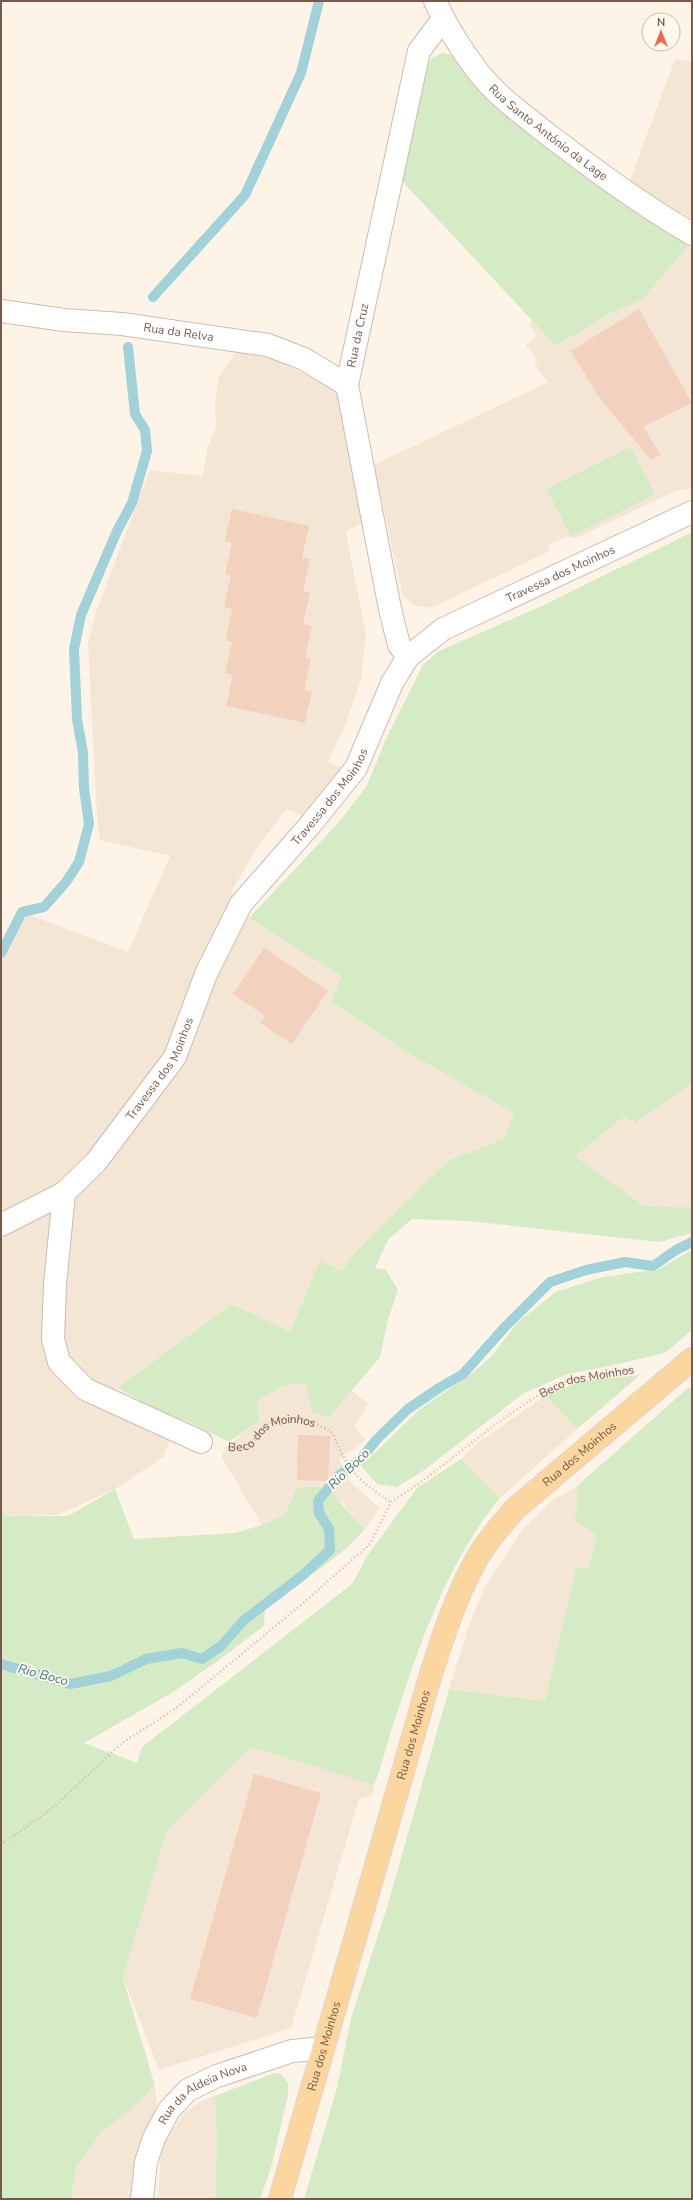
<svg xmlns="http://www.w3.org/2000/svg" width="693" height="2200" font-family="'Nunito Sans',sans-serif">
<rect width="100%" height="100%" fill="#fdf4e7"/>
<g fill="#f4e6d5">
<path d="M675,59l17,2v158l-63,-36z"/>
<path d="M688,246l4,2v240l-14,2 -102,48 -10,-2 -17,9 -1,7 -113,54 -9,2 -9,-2 -10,-6 -5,-7 -28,-128 174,-83 -14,-17 4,-4 -12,-16 11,-10 -8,-11 4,-4 23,26 51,-31 36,-16z"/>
<path d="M237,350l31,6 66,33 12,24 18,108 -18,11 20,103 -5,44 -15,44 -18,39 13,6 -19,28 -19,20 -16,-7 -28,36 -27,45 17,28 93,59 -11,24 69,47 114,65 -10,26 -55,21 -98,97 -9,14 -22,-11 -30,72 -58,-28 -115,84 -13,17 66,35 -7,17 -48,32 -58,26 -50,1 -6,-4v-549l21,-51 106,40 42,-96 -70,-16 -3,-24 -9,-173 9,-34 53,-139 52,6 6,-29 8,-21 -1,-19 3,-29z"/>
<path d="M692,1083v124l-48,-1 -69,-50 50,-40 12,7z"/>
<path d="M306,1383l6,29 17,6 23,-27 17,13 -15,22 12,14 -27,19 13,25 28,24 -15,21 -24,-28 -55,13 -24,11 -41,-69 15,-17 23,-18 -1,-20 26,-16z"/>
<path d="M545,1396l32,33 -77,69 -39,-39 19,-18z"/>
<path d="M577,1486v22l-3,12 23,15 -9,34h-12l-31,132 -96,-12 22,-69 13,-31 37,-58 30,-30z"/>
<path d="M251,1747l123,38 -2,10 -13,4 -68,229 -132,42 -36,-92 44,-148z"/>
<path d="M155,2086l2,21 -17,35 -5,23 -2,34h-62l5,-32 26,-36 28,-21z"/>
<path d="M215,2096l2,48 -2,55h-57l3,-46 7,-18 18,-23 13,-10z"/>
</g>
<g fill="#d5ebc5">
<path d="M442,53l8,1 13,13 28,36 83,63 114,80 -45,53 -36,16 -51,31 -155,-166 26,-114 5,-8z"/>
<path d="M631,447l24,47 -84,42 -24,-47z"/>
<path d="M692,532v551l-56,40 -11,-7 -50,40 69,50 48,1v26l-33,9 -191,-21 -56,-2 -24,21 -13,28 11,2 12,20 -10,29 -8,38 -51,61 -17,-6 -6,-28 -22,1 -26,16 1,20 -30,21 -43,-21 -29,-11 -40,-22 115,-84 58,28 30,-72 22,11 9,-14 98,-97 55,-21 10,-26 -114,-65 -69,-47 11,-24 -93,-59 90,-96 27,-35 21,-50 36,-72 16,-14 107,-47z"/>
<path d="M692,1250v80l-27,23 -55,13 -42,8 -44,19 -101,78 -26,16 -20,-3 -16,-18 58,-56 52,-36 20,-17 27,-35 38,-30 47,-15 56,-8z"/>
<path d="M640,1375l-63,54 -32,-33 36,-15z"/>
<path d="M689,1387l3,1v811h-388l33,-111 14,-70 37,-114 61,-215 96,12 31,-133 12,1 9,-34 -23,-15 3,-12v-22z"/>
<path d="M461,1459l39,39c-51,62 -77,137 -102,212 -9,25 -14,50 -24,75l-123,-38 -84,83 -44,148 32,108 -25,24 -28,21 -26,36 -5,32h-70v-687l6,4h61l47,-27 19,50 101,-6 27,-8 24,-11 11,-27 30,1 38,41c-28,32 -65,53 -100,76l-1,21 -45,34 -44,31 -91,52 53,20 5,-16 210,-163 15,-28 50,-68z"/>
<path d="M275,2073l6,1 7,9v12l-17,73 -11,31h-45l2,-55 -2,-48z"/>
</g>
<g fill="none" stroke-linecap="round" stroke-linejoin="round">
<g stroke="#a1d1d9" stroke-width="10">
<path d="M153,297l92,-102 56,-122 18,-72"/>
<path d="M1,953l21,-41 22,-5 22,-25 13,-20 10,-38 -5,-36 -1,-35 -6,-34 -3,-70 7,-34 36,-84 15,-28 15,-52 -2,-21 -10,-16 -7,-67"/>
<path d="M1,1664l69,20 41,-8 35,-17 36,-6 20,6 19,-13 22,-25 60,-46 27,-25 -1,-21 -10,-16 -1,-12 20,-25 22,-16 17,-21 31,-30 31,-21 24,-14 41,-46 46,-46 36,-12 39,-8 28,4 23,-16 16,-8"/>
</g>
</g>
<g fill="#f2d2be">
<path d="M639,309l53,94 -49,24 18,28 -10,5 -52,-63 -28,-46z"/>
<path d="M232,509l77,17 -7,32 8,1 -7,32 7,1 -7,32 9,2 -7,31 6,2 -7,31 8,2 -7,31 -79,-17 7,-31 -8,-2 7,-31 -6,-2 6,-31 -8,-2 7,-31 -6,-2 7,-31 -7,-2z"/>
<path d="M264,948l64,43 -36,53 -32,-21 5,-7 -32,-22z"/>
<path d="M298,1435l32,1 -2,45 -31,-1z"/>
<path d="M254,1774l67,19 -64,225 -67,-19z"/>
</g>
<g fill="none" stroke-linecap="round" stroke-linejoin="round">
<defs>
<g id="minor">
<path id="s3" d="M435,1c11,24 25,47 41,68 20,27 48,46 74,67 46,35 92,69 142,98"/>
<path id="s4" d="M1,311l63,9 58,4 146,21 36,14 43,26"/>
<path id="s5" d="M408,657l-9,-12 -9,-36 -43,-224 72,-334 24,-32"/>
<path d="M64,1193l-9,92 -2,54 6,23 26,27 116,53"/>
<path id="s6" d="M1,1225l63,-32 32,-31 79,-105 31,-83 35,-70 69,-79 46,-57 36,-85 16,-26 35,-28 249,-117"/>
<path id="s7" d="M142,2199l4,-37 8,-24 15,-28 19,-20 29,-14 75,-25 31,-3"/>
</g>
<g id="major">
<path id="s8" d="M280,2199l151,-525c12,-37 24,-75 43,-110 11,-21 27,-39 42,-56l176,-149"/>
</g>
</defs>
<use href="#minor" stroke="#cfbbad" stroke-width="24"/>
<use href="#major" stroke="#dcd4d0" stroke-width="24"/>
<g stroke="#d8b5a1" stroke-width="2.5" stroke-dasharray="1 3" stroke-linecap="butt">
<path id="s1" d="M228,1447c29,2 21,-7 39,-22 3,-3 8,-3 11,-4 21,-6 38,2 55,12 13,37 26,48 58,69"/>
<path id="s2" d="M1,1845l54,-39 67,-63 53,-34 126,-104 69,-61 21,-42 30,-20 79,-61 35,-24 34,-17 67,-11"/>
</g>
<use href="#minor" stroke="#fff" stroke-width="22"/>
<use href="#major" stroke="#fbd79f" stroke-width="22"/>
</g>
<g text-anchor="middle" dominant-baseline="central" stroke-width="4" stroke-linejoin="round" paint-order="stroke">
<g font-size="12" fill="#775a4b" stroke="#fff8ed">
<text stroke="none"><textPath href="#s3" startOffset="176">Rua Santo António da Lage</textPath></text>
<text stroke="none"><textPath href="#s4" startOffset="179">Rua da Relva</textPath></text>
<text stroke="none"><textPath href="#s5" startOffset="331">Rua da Cruz</textPath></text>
<text stroke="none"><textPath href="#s6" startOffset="889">Travessa dos Moinhos</textPath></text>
<text stroke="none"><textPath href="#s6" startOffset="553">Travessa dos Moinhos</textPath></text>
<text stroke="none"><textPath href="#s6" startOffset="229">Travessa dos Moinhos</textPath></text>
<text stroke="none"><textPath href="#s2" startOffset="757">Beco dos Moinhos</textPath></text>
<text stroke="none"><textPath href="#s1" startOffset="49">Beco dos Moinhos</textPath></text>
<text stroke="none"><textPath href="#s8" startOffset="818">Rua dos Moinhos</textPath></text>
<text stroke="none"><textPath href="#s8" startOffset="483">Rua dos Moinhos</textPath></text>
<text stroke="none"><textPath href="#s8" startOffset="159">Rua dos Moinhos</textPath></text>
<text stroke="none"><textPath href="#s7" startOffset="132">Rua da Aldeia Nova</textPath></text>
</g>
<g font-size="13" font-style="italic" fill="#417a83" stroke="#fff8ed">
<text transform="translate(349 1469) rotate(-44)">Rio Boco</text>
<text transform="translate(43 1675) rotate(15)">Rio Boco</text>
</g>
</g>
<rect width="693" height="2200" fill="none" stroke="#775a4b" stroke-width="4"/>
<g transform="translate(661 32)"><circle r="19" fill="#fff8ed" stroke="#c9b9ac"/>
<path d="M0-3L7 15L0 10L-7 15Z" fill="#e86b4b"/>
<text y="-6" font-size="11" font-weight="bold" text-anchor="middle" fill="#775a4b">N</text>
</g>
</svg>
